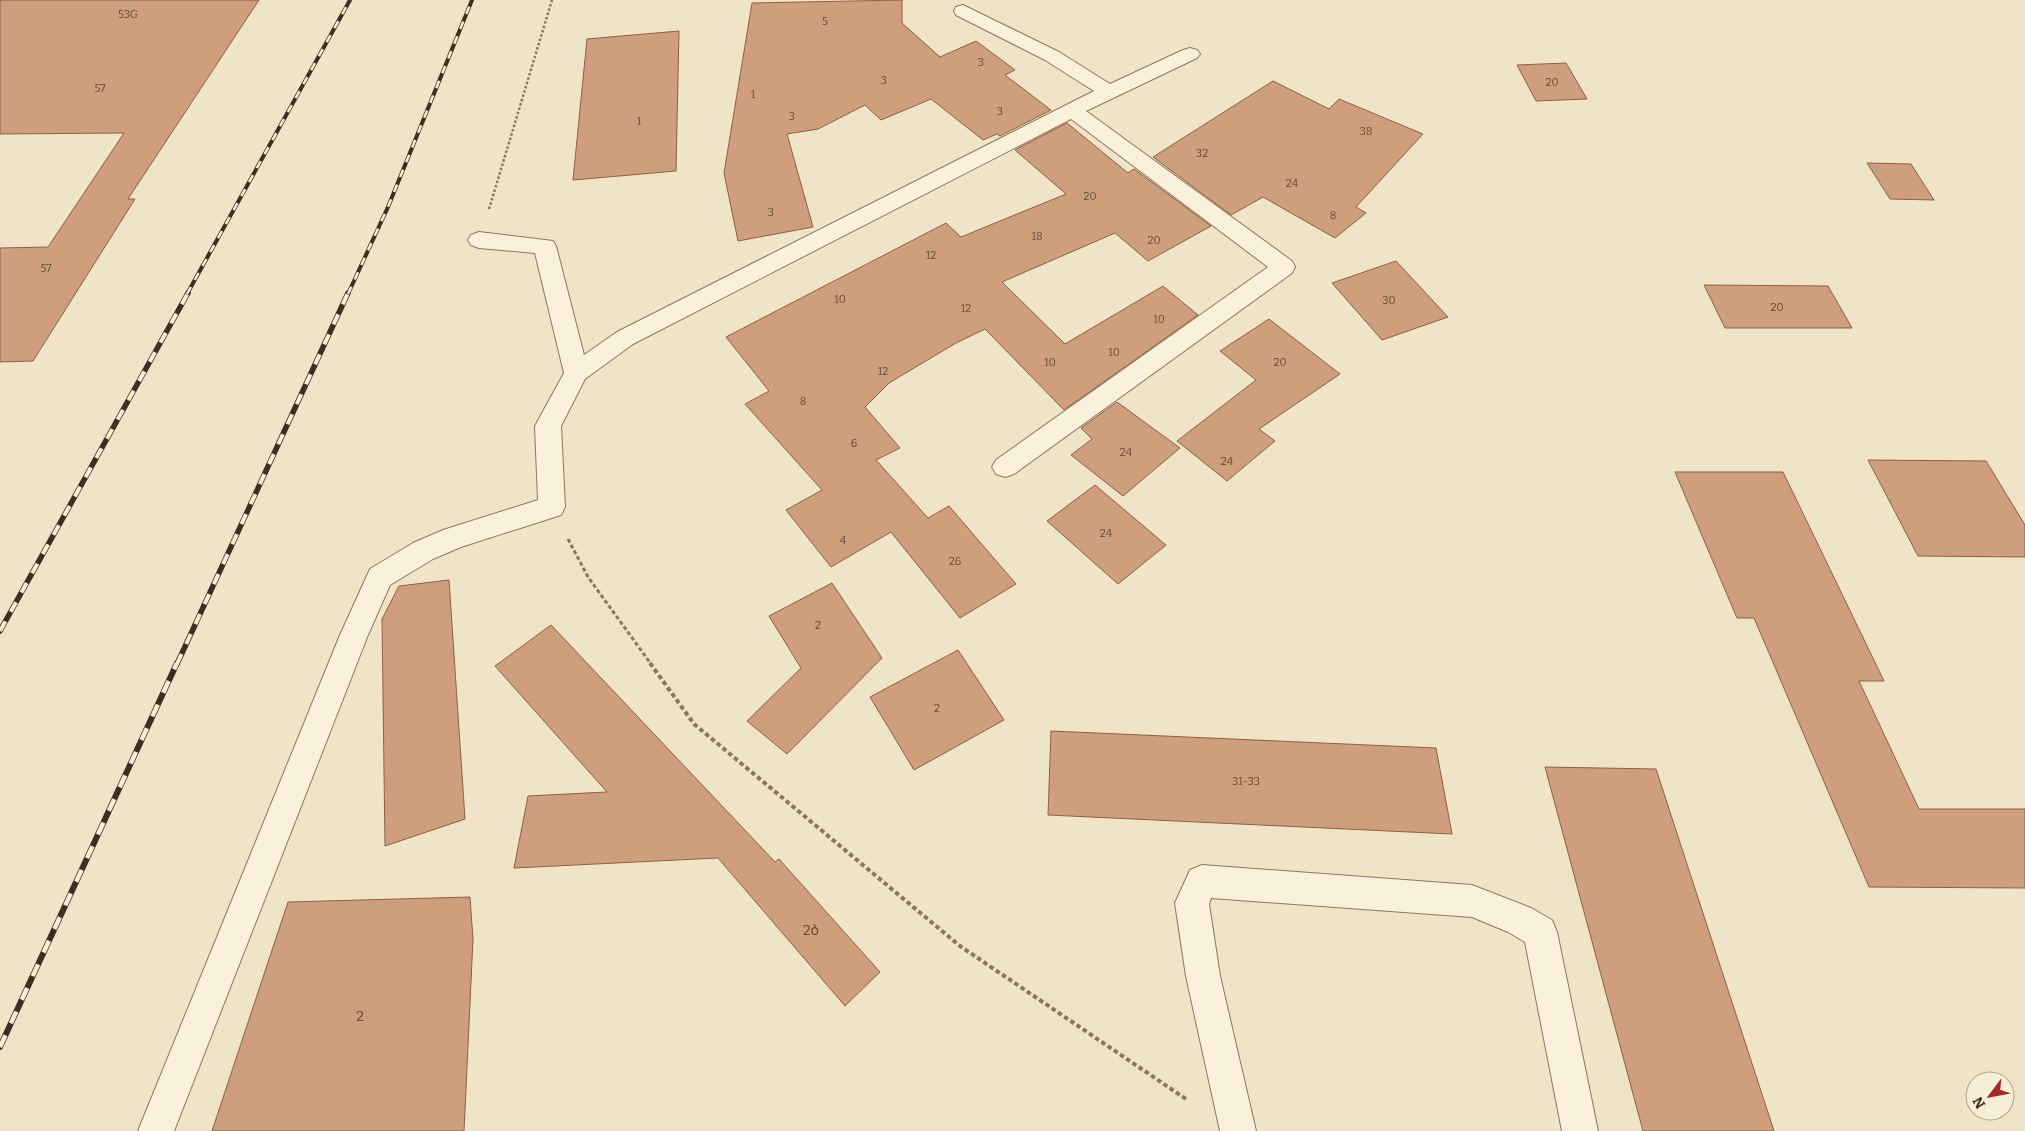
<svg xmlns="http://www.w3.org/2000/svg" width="2025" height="1131" font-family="Bitter,'Noto Sans Georgian',serif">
<rect width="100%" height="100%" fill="#f0e4c8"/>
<g fill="#cf9f7d" stroke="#8d5f41">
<path d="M0,0h259l-131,199h7l-102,162 -33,1v-114l48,-1 76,-114 -124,1z"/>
<path d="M902,0v23l38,34 36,-16 39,29 -10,5 46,35 -51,26 -3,-2 -14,6 -52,-41 -50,21 -16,-15 -47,24 -31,5 26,93 -75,14 -14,-68 28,-170z"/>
<path d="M679,31l-3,140 -103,9 14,-141z"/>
<path d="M1566,63l21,36 -51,2 -19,-36z"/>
<path d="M1273,81l56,28 10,-10 84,35 -67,73 10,6 -31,25 -72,-41 -32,18 -78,-58z"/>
<path d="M1067,123l61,50 6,-4 77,57 -63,35 -33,-28 -113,49 63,62 98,-58 35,29 -134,95 -79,-81 -29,14 -67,40 -24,24 35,41 -24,12 52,58 21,-12 67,78 -56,34 -69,-86 -60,35 -45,-57 36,-20 -77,-86 24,-13 -43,-54 220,-114 15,14 105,-43 -51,-44z"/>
<path d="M1867,163l44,1 23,36 -44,-1z"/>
<path d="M1396,261l52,56 -66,23 -50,-57z"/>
<path d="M1704,285l124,1 24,42h-127z"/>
<path d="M1269,319l71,55 -81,55 16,12 -48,40 -50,-40 79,-61 -36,-29z"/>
<path d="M1117,402l63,46 -57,48 -52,-41 21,-16 -11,-11z"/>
<path d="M1868,460l118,1 39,64v32l-107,-1z"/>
<path d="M1675,472h108l101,209h-25l60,128h106v79l-156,-1 -115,-269h-17z"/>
<path d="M1095,485l71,60 -48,39 -71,-63z"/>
<path d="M449,580l16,239 -80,27 -3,-227 17,-33z"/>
<path d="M832,583l50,75 -95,96 -40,-33 54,-53 -32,-52z"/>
<path d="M551,625l224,237 4,-3 101,113 -35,34 -127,-148 -204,10 14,-72 79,-4 -112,-126z"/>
<path d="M958,650l46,70 -90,50 -44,-73z"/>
<path d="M1051,731l385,17 16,86 -404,-19z"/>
<path d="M1545,767l111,2 118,362h-131z"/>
<path d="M470,897l3,42 -9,192h-252l76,-229z"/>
</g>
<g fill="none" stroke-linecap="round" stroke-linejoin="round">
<defs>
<g id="minor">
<path d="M963,5l96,47 51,32 73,-34 7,-2 7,2 3,4 -3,4 -111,53 206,150 3,6 -3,6 -278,201 -9,3 -9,-3 -4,-7 4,-7 272,-193 -197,-148 -438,225 -48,35 -24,47 4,81 -4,8 -100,32 -28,12 -43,26 -22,50 -194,496h-36l202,-496 30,-66 43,-26 30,-13 95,-30 -3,-74 29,-53 -29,-120 -56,-5 -8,-3 -3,-5 3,-5 8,-3 74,9 3,5 28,109 33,-23 477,-241 -49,-31 -89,-45 -2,-4 2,-4z"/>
<path d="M1202,865l270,20 59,23 21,12 5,12 41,199h-36l-37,-189 -17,-10 -36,-15 -261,-19 -2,6 11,72 36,155h-36l-34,-155 -11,-73 15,-33z"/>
</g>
</defs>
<use href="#minor" stroke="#8d765c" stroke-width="2"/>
<path stroke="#8d765c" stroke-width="2.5" stroke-dasharray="2.5 2" stroke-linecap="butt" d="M489,209l63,-209"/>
<path stroke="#8d765c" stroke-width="3" stroke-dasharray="4 2.5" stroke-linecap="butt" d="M568,539l20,38 63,87"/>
<path stroke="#8d765c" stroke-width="4" stroke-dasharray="4.5 3" stroke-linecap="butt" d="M650,663l44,61 266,222 226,153"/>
<use href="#minor" fill="#faf1dc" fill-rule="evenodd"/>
<defs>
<g id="rail-far2">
<path d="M187,294l163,-294"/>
<path d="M348,294l40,-87 84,-207"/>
</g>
<g id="rail-far1">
<path d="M0,631l188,-338"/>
<path d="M177,664l171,-371"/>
</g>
<path id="rail" d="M0,1047l177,-384"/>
</defs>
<use href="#rail-far2" stroke="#3d2e20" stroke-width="4"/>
<use href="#rail-far1" stroke="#3d2e20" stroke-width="5.5"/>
<use href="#rail" stroke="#3d2e20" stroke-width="6"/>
<use href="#rail-far2" stroke="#f7eed8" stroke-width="2.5" stroke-dasharray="8" stroke-linecap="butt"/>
<use href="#rail-far1" stroke="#f7eed8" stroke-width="4" stroke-dasharray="11" stroke-linecap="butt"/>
<use href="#rail" stroke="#f7eed8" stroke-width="4.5" stroke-dasharray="13" stroke-linecap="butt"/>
</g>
<g text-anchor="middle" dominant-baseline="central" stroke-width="4.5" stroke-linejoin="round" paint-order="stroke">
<g font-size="11" fill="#624a37">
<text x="128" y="14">53G</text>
<text x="825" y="21">5</text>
<text x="981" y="62">3</text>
<text x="884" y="80">3</text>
<text x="1552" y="82">20</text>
<text x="100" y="88">57</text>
<text x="753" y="94">1</text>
<text x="1000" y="111">3</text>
<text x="792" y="116">3</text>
<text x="639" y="121">1</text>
<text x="1366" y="131">38</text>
<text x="1202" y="153">32</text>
<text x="1292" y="183">24</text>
<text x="1090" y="196">20</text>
<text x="771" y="212">3</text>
<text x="1333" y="215">8</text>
<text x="1037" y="236">18</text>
<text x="1154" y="240">20</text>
<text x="931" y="255">12</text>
<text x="46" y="268">57</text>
<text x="840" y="299">10</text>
<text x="1389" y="300">30</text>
<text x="1777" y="307">20</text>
<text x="966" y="308">12</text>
<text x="1159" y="319">10</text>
<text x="1114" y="352">10</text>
<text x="1050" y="362">10</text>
<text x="1280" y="362">20</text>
<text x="883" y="371">12</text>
<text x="803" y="401">8</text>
<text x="854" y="443">6</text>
<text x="1126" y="452">24</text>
<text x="1227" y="461">24</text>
<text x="1106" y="533">24</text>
<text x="843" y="540">4</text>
<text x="955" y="561">26</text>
<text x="818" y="625">2</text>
<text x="937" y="708">2</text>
<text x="1246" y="781">31-33</text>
</g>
<g font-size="14" fill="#624a37">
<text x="811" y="930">2ბ</text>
<text x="360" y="1016">2</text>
</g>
</g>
<g transform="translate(1990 1096) rotate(238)"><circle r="24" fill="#f7eed8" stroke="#ada18e"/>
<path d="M0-4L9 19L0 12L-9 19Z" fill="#9e2a2b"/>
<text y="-8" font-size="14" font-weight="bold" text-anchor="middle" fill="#3d2e20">N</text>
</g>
</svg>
